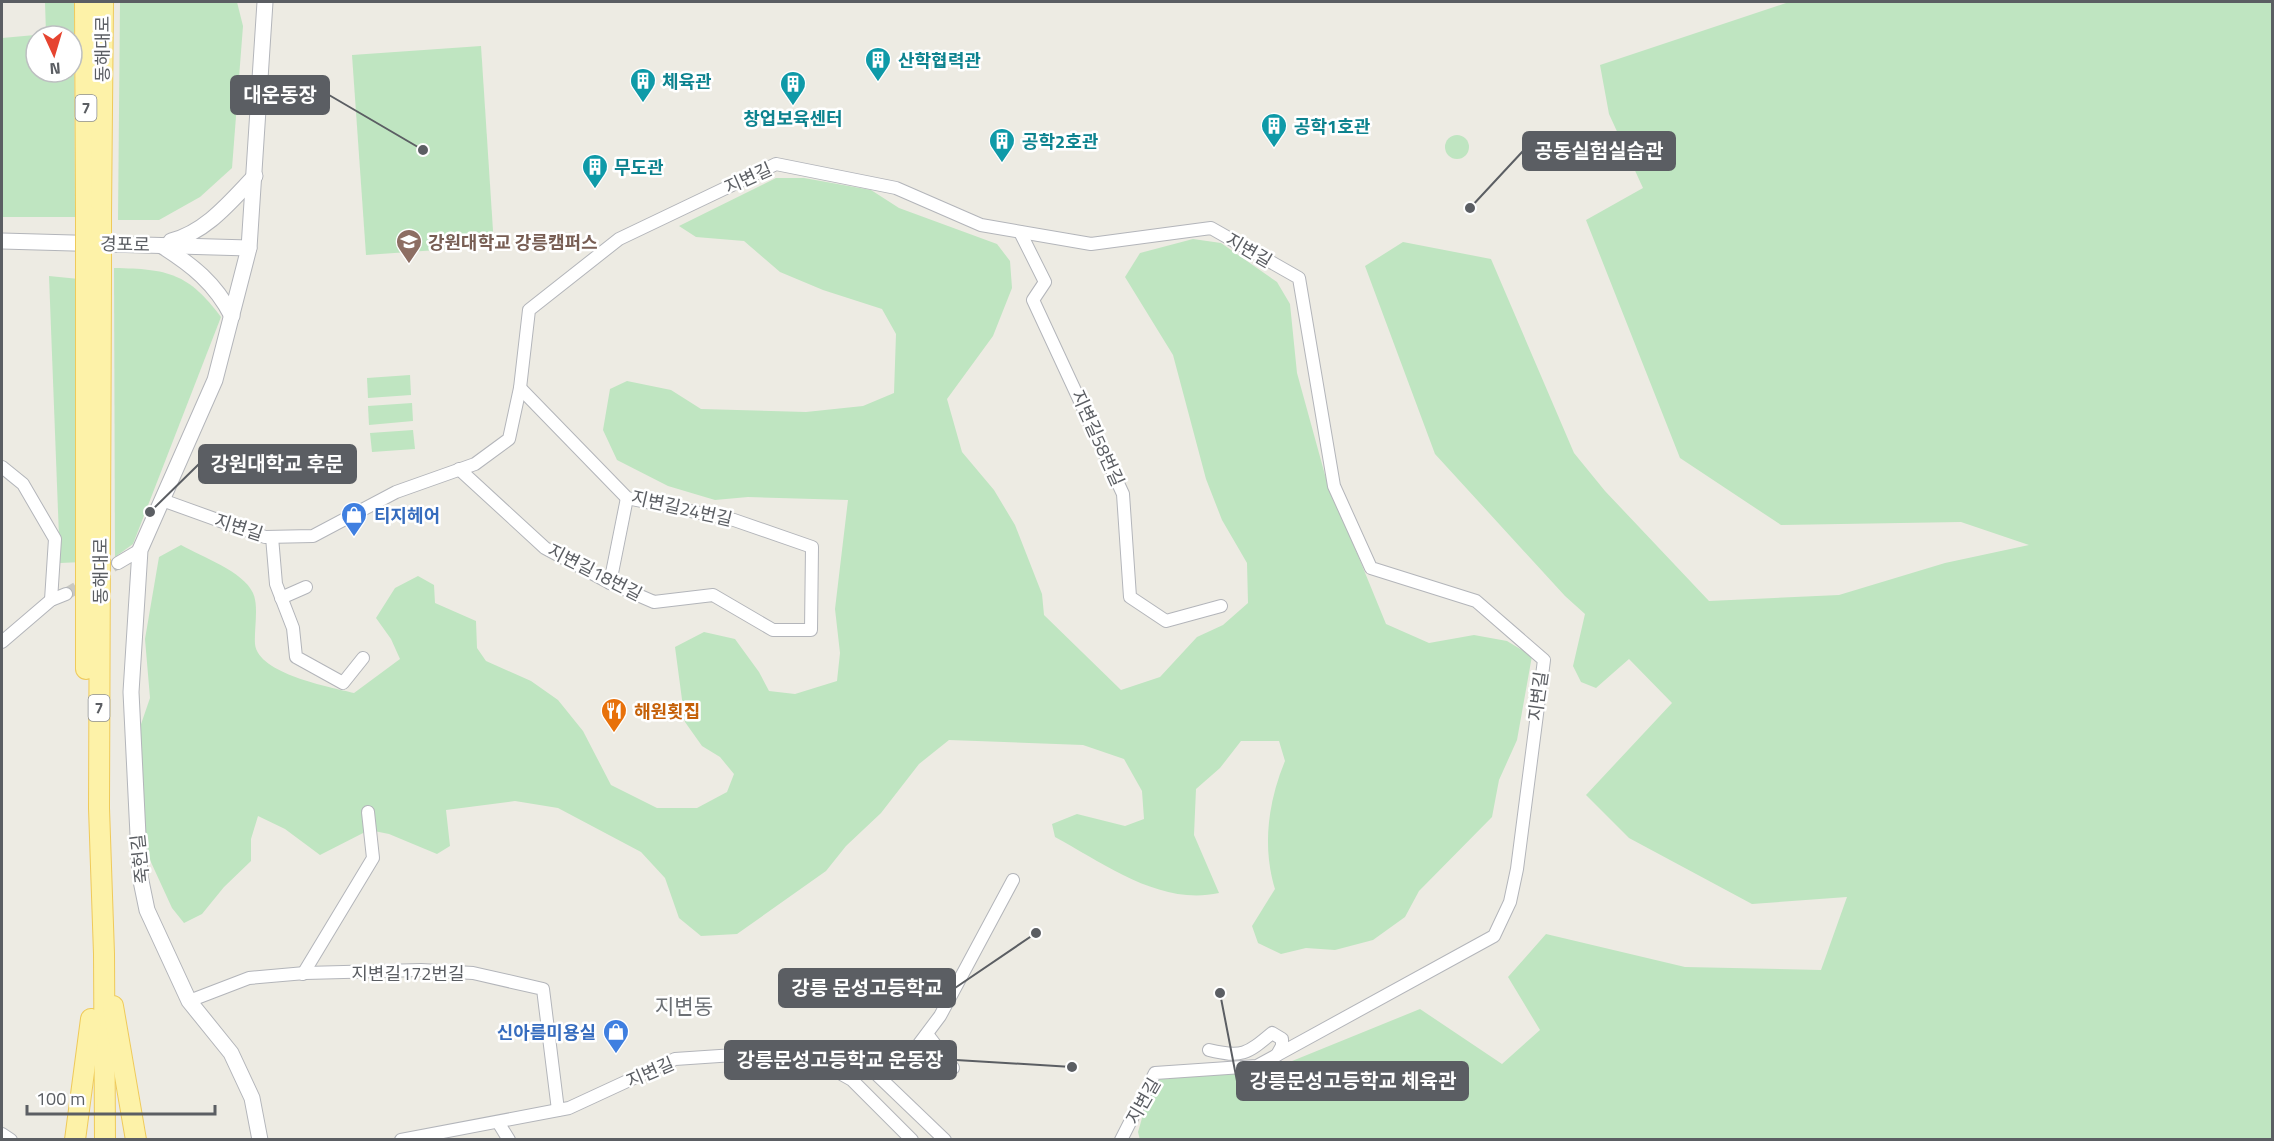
<svg xmlns="http://www.w3.org/2000/svg" width="2274" height="1141" font-family="'Titillium Web','Noto Sans KR',sans-serif">
<rect width="100%" height="100%" fill="#edebe3"/>
<g fill="#bfe5c1" fill-rule="evenodd">
<path d="M45,2h29l1,215h-73v-179l44,-4zM36,36h36v36h-36z"/>
<path d="M120,2h117l6,24 -11,142 -32,29 -41,23h-41z"/>
<path d="M1789,2h483v1137l-1132,1 -2,-8 17,-59 115,-3 150,-61 82,55 38,-34 -32,-53 38,-43 139,33 136,3 26,-73 -95,7 -123,-66 -43,-43 86,-92 -43,-44 -33,29 -15,-6 -8,-16 12,-52 -20,-18 -130,-142 -70,-188 38,-24 88,17 83,194 31,38 104,110 130,-6 106,-32 84,-18 -68,-23 -180,3 -101,-67 -94,-238 57,-32 -34,-74 -9,-49z"/>
<path d="M481,46l13,200 -128,9 -14,-200z"/>
<circle cx="1457" cy="147" r="12"/>
<path d="M776,178h28l67,12 28,18 98,36 13,17 2,27 -19,48 -46,63 15,53 32,38 21,35 27,69 2,21 77,75 39,-13 37,-40 26,-12 25,-22 -1,-40 -25,-43 -16,-41 -33,-124 -48,-78 15,-24 53,-14 28,4 56,39 13,22 7,69 28,102 61,149 43,19 45,-8 33,6 25,15 -15,84 -18,40 -7,37 -73,74 -14,26 -32,23 -38,10 -29,-2 -25,6 -23,-11 -6,-17 23,-37c-13,-42 -7,-87 10,-128l-6,-20h-38l-21,27 -24,21 -2,46 25,58c-59,13 -114,-29 -164,-56l-3,-13 25,-10 48,12 19,-7 -2,-28 -18,-32 -41,-14 -134,-5 -30,24 -38,49 -35,33 -20,25 -89,63 -36,2 -22,-18 -14,-40 -24,-26 -83,-44 -43,-7 -69,9 4,36 -13,8 -48,-20 -20,-4 -49,25 -35,-26 -27,-13 -7,23v22l-27,26 -22,27 -18,9 -12,-15 -28,-61 -5,-117 11,-32 -5,-59 14,-82 22,-12c21,12 62,26 72,48 6,13 1,36 2,51 3,30 75,43 99,49l46,-34 -9,-20 -15,-21 19,-30 23,-12 16,9 1,18 41,18 1,27 9,13 45,20 27,19 25,31 28,54 46,23h40l30,-16 7,-18 -14,-17 -18,-11 -17,-24 -10,-75 29,-15 31,7 24,33 10,19 26,3 42,-13 3,-28 -5,-44 13,-109 -100,-3 -33,3 -47,-14 -51,-26 -14,-30 7,-41 17,-8 44,9 30,19 105,3 57,-6 31,-13 2,-59 -14,-25 -59,-19 -43,-18 -36,-31 -48,-4 -17,-11z"/>
<path d="M114,268c54,1 74,5 107,49l-88,227 -18,13z"/>
<path d="M49,276l30,3 4,283 -23,1z"/>
<path d="M410,375l1,20 -43,3 -1,-20z"/>
<path d="M412,403l1,18 -44,4 -1,-19z"/>
<path d="M413,430l2,19 -43,3 -2,-19z"/>
</g>
<g fill="none" stroke-linecap="round" stroke-linejoin="round">
<path stroke="#c8c8c3" stroke-width="12" stroke-dasharray="12 6" stroke-linecap="butt" d="M66,594l52,-31"/>
<defs>
<g id="minor">
<path d="M1020,232l25,50 -12,18 90,194 7,103 36,24 55,-15"/>
<path d="M2,467l21,17 32,55 -4,61"/>
<path d="M459,469l86,79 65,35 44,19 59,-7 60,35h38l1,-83 -78,-27 -107,-22 -107,-110"/>
<path d="M162,500l103,37 48,-1 83,-44 79,-28 34,-25 11,-51 9,-78 90,-71 157,-75 120,24 85,37 110,19 120,-16 88,50 35,208 37,82 105,33 68,59 -27,209 -7,33 -16,34 -237,130 -102,7 -34,67"/>
<path d="M272,537l4,47 17,44 3,29 47,26 20,-25"/>
<path d="M118,563l22,-13"/>
<path d="M610,583l17,-85"/>
<path d="M281,598l25,-11"/>
<path d="M2,642l49,-42 15,-6"/>
<path d="M303,974l70,-116 -5,-46"/>
<path d="M189,1001l60,-23 56,-5 116,-3 52,3 70,16 15,121"/>
<path d="M927,1034l26,34"/>
<path d="M1209,1050c33,8 38,4 63,-17l10,6v7l-5,9"/>
<path d="M874,1072l71,68"/>
<path d="M842,1074l32,-2 42,-24 24,-32 73,-136"/>
<path d="M498,1122l11,18"/>
<path d="M2,1134l9,6"/>
<path d="M401,1140l168,-32 106,-49 90,-6 48,5 39,22 60,60"/>
</g>
<g id="tertiary">
<path d="M2,241l247,7"/>
<path d="M171,241c35,-9 59,-39 84,-65"/>
<path d="M162,246c30,19 53,37 70,70"/>
<path d="M260,1140l-8,-42 -21,-45 -42,-52 -42,-91 -7,-34 -9,-184 9,-142 75,-170 34,-132 16,-246"/>
</g>
<g id="primary">
<path d="M85,2l1,213"/>
<path d="M101,214l2,-212"/>
<path d="M101,276l-2,532 5,146 1,186"/>
<path d="M86,669v-393"/>
<path d="M113,1006l23,134"/>
<path d="M75,1140l16,-121"/>
</g>
</defs>
<use href="#minor" stroke="#b3b5ba" stroke-width="14"/>
<use href="#tertiary" stroke="#b3b5ba" stroke-width="17"/>
<use href="#primary" stroke="#efca5a" stroke-width="22"/>
<use href="#minor" stroke="#fff" stroke-width="12"/>
<use href="#tertiary" stroke="#fff" stroke-width="15"/>
<use href="#primary" stroke="#fdf2a8" stroke-width="20"/>
<defs>
<g id="primary-bridge">
<path d="M86,215v61"/>
<path d="M101,276v-62"/>
</g>
</defs>
<use href="#primary-bridge" stroke="#efca5a" stroke-width="22" stroke-linecap="butt"/>
<use href="#primary-bridge" stroke="#fdf2a8" stroke-width="20"/>
</g>
<defs>
<symbol id="building-pin" viewBox="-11 -11 22 30"><path d="M0 17L-7.5 6A9.5 9.5 0 1 1 7.5 6Z" fill="#0f9aa8" stroke="#fff"/><path d="M-4-6H4V6H1V3H-1V6H-4ZM-2.5-4.3h1.7v1.8h-1.7ZM.8-4.3h1.7v1.8H.8ZM-2.5-1h1.7V.8h-1.7ZM.8-1h1.7V.8H.8Z" fill="#fff"/></symbol>
<symbol id="university-pin" viewBox="-11 -11 22 30"><path d="M0 17L-7.5 6A9.5 9.5 0 1 1 7.5 6Z" fill="#8d6e63" stroke="#fff"/><path d="M0-5L7-2L0 1L-7-2ZM-4 1L0 2.5L4 1V4Q0 6-4 4Z" fill="#fff"/></symbol>
<symbol id="shop-pin" viewBox="-11 -11 22 30"><path d="M0 17L-7.5 6A9.5 9.5 0 1 1 7.5 6Z" fill="#3f7fe0" stroke="#fff"/><path d="M-5-2.5h2.3a2.7 3.5 0 0 1 5.4 0H5L5.5 6h-11ZM-1.5-2.5h3a1.5 2.3 0 0 0-3 0Z" fill="#fff"/></symbol>
<symbol id="restaurant-pin" viewBox="-11 -11 22 30"><path d="M0 17L-7.5 6A9.5 9.5 0 1 1 7.5 6Z" fill="#e8710a" stroke="#fff"/><path d="M-5-6h1v4h1v-4h1v4h1v-4h1v5L-1.5 .5V6h-2V.5L-5-1ZM5-6V6H3V1.5H1.5Q1.5-4 5-6Z" fill="#fff"/></symbol>
</defs>
<g fill-rule="evenodd">
<use href="#building-pin" x="863" y="45" width="30" height="40"/>
<use href="#building-pin" x="628" y="66" width="30" height="40"/>
<use href="#building-pin" x="778" y="69" width="30" height="40"/>
<use href="#building-pin" x="1259" y="111" width="30" height="40"/>
<use href="#building-pin" x="987" y="126" width="30" height="40"/>
<use href="#building-pin" x="580" y="152" width="30" height="40"/>
<use href="#university-pin" x="394" y="227" width="30" height="40"/>
<use href="#shop-pin" x="339" y="500" width="30" height="40"/>
<use href="#restaurant-pin" x="599" y="696" width="30" height="40"/>
<use href="#shop-pin" x="601" y="1017" width="30" height="40"/>
</g>
<g text-anchor="middle" dominant-baseline="central" stroke-width="5" stroke-linejoin="round" paint-order="stroke">
<g fill="#fff" stroke="#8c8e92" stroke-width="1.5">
<rect x="75.5" y="95" width="21" height="26" rx="4.5"/>
<rect x="88.5" y="695" width="21" height="26" rx="4.5"/>
</g>
<g font-size="16" font-weight="bold" fill="#5b5e63">
<text x="86" y="108">7</text>
<text x="99" y="708">7</text>
</g>
<g font-size="18" fill="#5b5e63" stroke="#fff">
<text transform="translate(102 49) rotate(-90)">동해대로</text>
<text transform="translate(748 178) rotate(-24)">지변길</text>
<text transform="translate(125 244) rotate(1)">경포로</text>
<text transform="translate(1249 250) rotate(30)">지변길</text>
<text transform="translate(1098 438) rotate(66)">지변길58번길</text>
<text transform="translate(682 508) rotate(13)">지변길24번길</text>
<text transform="translate(239 527) rotate(18)">지변길</text>
<text transform="translate(100 571) rotate(-90)">동해대로</text>
<text transform="translate(595 572) rotate(27)">지변길18번길</text>
<text transform="translate(1538 696) rotate(-82)">지변길</text>
<text transform="translate(140 859) rotate(-96)">죽헌길</text>
<text x="408" y="973">지변길172번길</text>
<text transform="translate(650 1072) rotate(-23)">지변길</text>
<text transform="translate(1143 1101) rotate(-60)">지변길</text>
</g>
<g font-size="18" font-weight="bold" fill="#0d838f" stroke="#fff" text-anchor="start">
<text x="898" y="60">산학협력관</text>
<text x="662" y="81">체육관</text>
<text x="793" y="118" text-anchor="middle">창업보육센터</text>
<text x="1294" y="126">공학1호관</text>
<text x="1022" y="141">공학2호관</text>
<text x="614" y="167">무도관</text>
</g>
<g font-size="18" font-weight="bold" fill="#785e54" stroke="#fff" text-anchor="start">
<text x="428" y="242">강원대학교 강릉캠퍼스</text>
</g>
<g font-size="18" font-weight="bold" fill="#366cbe" stroke="#fff" text-anchor="start">
<text x="374" y="515">티지헤어</text>
<text x="596" y="1032" text-anchor="end">신아름미용실</text>
</g>
<g font-size="18" font-weight="bold" fill="#c56008" stroke="#fff" text-anchor="start">
<text x="634" y="711">해원횟집</text>
</g>
<g font-size="21" fill="#6c7075" stroke="#fff">
<text x="684" y="1006">지변동</text>
</g>
</g>
<path fill="none" stroke="#5b5e63" stroke-width="2" d="M423 150L329 95M1470 208L1523 151M150 512L199 464M1036 933L955 988M1072 1067L956 1060M1220 993L1237 1081"/>
<g fill="#5b5e63" stroke="#fff" stroke-width="2">
<circle cx="423" cy="150" r="6"/>
<circle cx="1470" cy="208" r="6"/>
<circle cx="150" cy="512" r="6"/>
<circle cx="1036" cy="933" r="6"/>
<circle cx="1072" cy="1067" r="6"/>
<circle cx="1220" cy="993" r="6"/>
</g>
<g fill="#5b5e63" stroke="#5b5e63" stroke-width="2">
<rect x="231" y="76" width="98" height="38" rx="6"/>
<rect x="1523" y="132" width="152" height="38" rx="6"/>
<rect x="199" y="445" width="157" height="38" rx="6"/>
<rect x="779" y="969" width="176" height="38" rx="6"/>
<rect x="725" y="1041" width="231" height="38" rx="6"/>
<rect x="1237" y="1062" width="231" height="38" rx="6"/>
</g>
<g font-size="20" text-anchor="middle" font-weight="bold" fill="#fff">
<text x="280" y="102">대운동장</text>
<text x="1599" y="158">공동실험실습관</text>
<text x="277" y="471">강원대학교 후문</text>
<text x="867" y="995">강릉 문성고등학교</text>
<text x="840" y="1067">강릉문성고등학교 운동장</text>
<text x="1353" y="1088">강릉문성고등학교 체육관</text>
</g>
<rect width="2274" height="1141" fill="none" stroke="#5b5e63" stroke-width="6"/>
<g transform="translate(54 54) rotate(176)"><circle r="28" fill="#ffffff" stroke="#bdbfc1" stroke-width="1.5"/>
<path d="M0-4.5L10 22L0 15L-10 22Z" fill="#e64430"/>
<text y="-9" font-size="16" font-weight="bold" text-anchor="middle" fill="#5b5e63">N</text>
</g>
<path d="M27 1105v9h188v-9" fill="none" stroke="#5b5e63" stroke-width="3"/>
<text x="36" y="1105" font-size="18" fill="#5b5e63" stroke="#ffffff" stroke-width="4.5" paint-order="stroke">100 m</text>
</svg>
